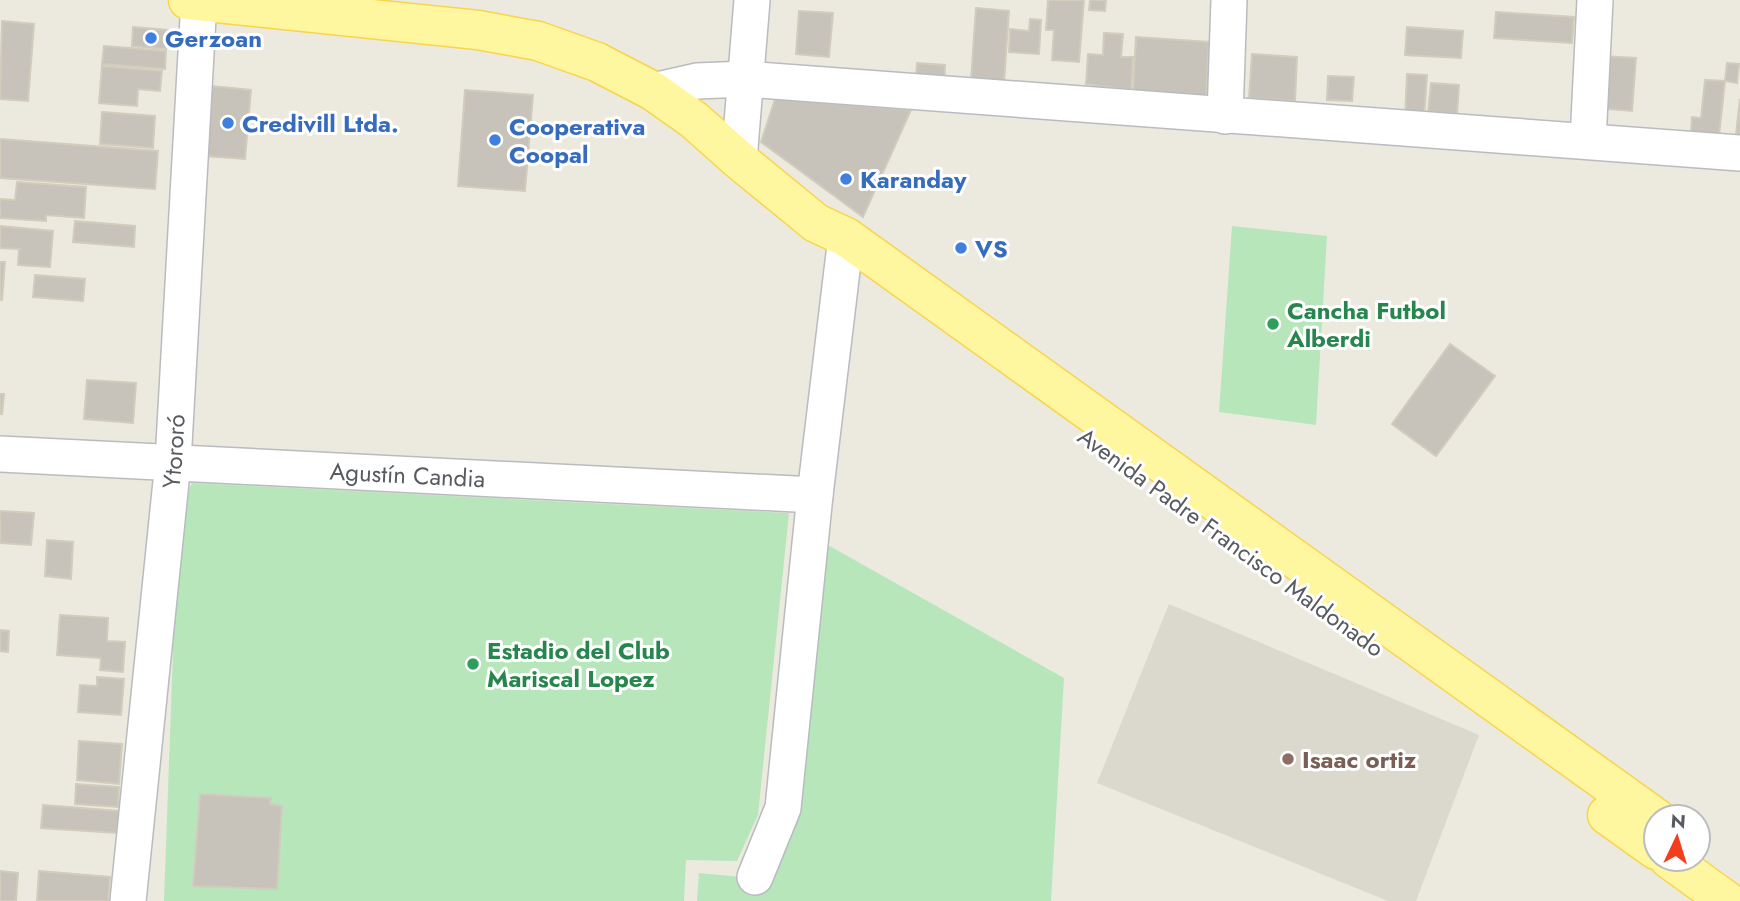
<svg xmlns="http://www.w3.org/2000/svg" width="1740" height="901" font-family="Jost,sans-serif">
<rect width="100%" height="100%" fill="#eceade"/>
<path fill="#dbd9cd" d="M1169,604l310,131 -63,166h-28l-291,-118z"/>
<g fill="#b8e6bb">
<path d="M1232,226l95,10 -11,189 -97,-13z"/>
<path d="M192,483l597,30 -31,302 -21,46 -51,-1 -2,41h-520l14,-388z"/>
<path d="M819,540l245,138 -13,223h-354l2,-28 63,6z"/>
</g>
<g fill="#c7c3bb" stroke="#d1ccbc" stroke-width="2">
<path d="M1048,0h36l-5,62 -27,-2 2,-30h-8z"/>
<path d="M1090,0h16l-1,11 -16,-1z"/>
<path d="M976,8l33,3 -5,71 -33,-2z"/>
<path d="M799,11l34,2 -4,44 -33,-3z"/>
<path d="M1496,12l78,5 -2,26 -78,-5z"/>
<path d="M1030,19l11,1 -2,34 -30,-2 1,-23 19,2z"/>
<path d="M2,21l32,3 -6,77 -28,-2z"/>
<path d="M133,27l35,3 -2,19 -34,-3z"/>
<path d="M1407,27l56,4 -2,27 -56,-3z"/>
<path d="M1104,33l19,1 -2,23h12l-2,33 -45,-6 2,-30 15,1z"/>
<path d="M1136,37l73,5 -3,55 -73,-5z"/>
<path d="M104,46l62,5 -1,18 -63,-5z"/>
<path d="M1252,54l45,3 -2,44 -46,-3z"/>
<path d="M1602,56l34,2 -4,53 -34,-3z"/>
<path d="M917,63l28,2 -1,26 -29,-2z"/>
<path d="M1727,63l12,1 -2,19 -12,-2z"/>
<path d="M102,66l60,5 -2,20 -22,-2 -1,17 -38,-3z"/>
<path d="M1407,74l20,1 -3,44 -19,-1z"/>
<path d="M1328,76l26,1 -2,24 -25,-1z"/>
<path d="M1705,80l20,1 -6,55 -28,-3 1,-16 9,1z"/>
<path d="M1431,83l28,2 -2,29 -29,-2z"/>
<path d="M211,86l40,4 -6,69 -40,-3z"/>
<path d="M465,90l68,5 -8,96 -67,-5z"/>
<path d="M775,99l136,11 -48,107 -102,-75z"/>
<path d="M1740,99v45l-5,-1z"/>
<path d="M102,112l53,4 -2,32 -53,-4z"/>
<path d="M0,139l158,12 -3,38 -155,-11z"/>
<path d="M17,182l69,5 -2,31 -38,-3v6l-46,-3v-19l15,1z"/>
<path d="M75,221l60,5 -1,21 -61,-5z"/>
<path d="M0,226l53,5 -3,36 -32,-2 1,-16 -19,-1z"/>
<path d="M0,262h5l-3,38h-2z"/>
<path d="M35,275l50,4 -2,22 -50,-4z"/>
<path d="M1450,344l45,32 -59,80 -44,-32z"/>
<path d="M87,380l49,3 -3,40 -49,-4z"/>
<path d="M0,394h4l-2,20h-2z"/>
<path d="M0,511l34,2 -3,32 -31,-2z"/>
<path d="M47,540l26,2 -2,37 -26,-3z"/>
<path d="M60,615l48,3 -1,23 18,1 -2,30 -23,-2 1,-12 -44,-3z"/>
<path d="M0,630l9,1 -1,21 -8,-1z"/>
<path d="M97,677l27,2 -3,36 -43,-3 2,-27 17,1z"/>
<path d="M79,741l43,3 -3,40 -42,-4z"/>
<path d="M76,784l43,3 -1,20 -43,-3z"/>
<path d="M200,794l71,4 -1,6 12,2 -5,83 -84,-3z"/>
<path d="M43,805l76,6 -2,22 -76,-5z"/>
<path d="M0,871l18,2 -2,28h-16z"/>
<path d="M39,871l71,6 -2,24h-71z"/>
</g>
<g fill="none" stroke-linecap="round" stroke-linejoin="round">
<defs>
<g id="minor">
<path d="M653,91l44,-10 48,-2 995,74"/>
<path d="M1225,116l4,-116"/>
<path d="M1588,141l7,-141"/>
<path d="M739,160l13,-160"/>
<path id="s1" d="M0,454l815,41"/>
<path d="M755,877l28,-69 32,-313 31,-258"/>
<path id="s2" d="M128,901l45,-439 26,-462"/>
</g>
<g id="major">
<path d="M188,0l290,30 60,11 59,21 56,29 41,29 45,40 77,63 30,14 810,581"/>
<path d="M1607,815l49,35"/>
<path d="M1669,859l58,42"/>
</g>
</defs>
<use href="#minor" stroke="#b9bbc1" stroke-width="38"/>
<use href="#major" stroke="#f9d44a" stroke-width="41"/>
<use href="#minor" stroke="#fff" stroke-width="35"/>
<use href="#major" stroke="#fff6a0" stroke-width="38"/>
</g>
<g fill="#3f7fe0" stroke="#fff" stroke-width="2.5">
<circle cx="151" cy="38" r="7"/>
<circle cx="228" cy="123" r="7"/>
<circle cx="495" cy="140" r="7"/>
<circle cx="846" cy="179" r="7"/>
<circle cx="961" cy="248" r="7"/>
</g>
<g fill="#2e9e5b" stroke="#fff" stroke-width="2.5">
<circle cx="1273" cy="324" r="7"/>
<circle cx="473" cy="664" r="7"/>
</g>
<circle fill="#8d6e63" stroke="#fff" stroke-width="2.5" cx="1288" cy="759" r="7"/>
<g text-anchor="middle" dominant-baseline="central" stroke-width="6" stroke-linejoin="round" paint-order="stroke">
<g font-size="24" font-weight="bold" fill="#366cbe" stroke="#fff" text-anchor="start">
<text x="165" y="38">Gerzoan</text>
<text x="242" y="123">Credivill Ltda.</text>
<text x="509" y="126">Cooperativa<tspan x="509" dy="28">Coopal</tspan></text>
<text x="860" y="179">Karanday</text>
<text x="975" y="248">VS</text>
</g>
<g font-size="24" font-weight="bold" fill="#27864d" stroke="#fff" text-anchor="start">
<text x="1287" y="310">Cancha Futbol<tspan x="1287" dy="28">Alberdi</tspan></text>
<text x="487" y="650">Estadio del Club<tspan x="487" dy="28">Mariscal Lopez</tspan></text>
</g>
<g font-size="24" fill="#575b60" stroke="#fff">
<text stroke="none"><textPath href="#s2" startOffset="452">Ytororó</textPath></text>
<text stroke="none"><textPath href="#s1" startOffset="408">Agustín Candia</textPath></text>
<text transform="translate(1231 542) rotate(36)">Avenida Padre Francisco Maldonado</text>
</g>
<g font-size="24" font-weight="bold" fill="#785e54" stroke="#fff" text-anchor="start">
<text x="1302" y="759">Isaac ortiz</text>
</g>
</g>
<g transform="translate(1677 838) rotate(4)"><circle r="33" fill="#ffffff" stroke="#bcbdbf" stroke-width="2"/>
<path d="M0-5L12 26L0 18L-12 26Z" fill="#f33d1d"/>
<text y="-10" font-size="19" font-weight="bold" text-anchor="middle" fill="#575b60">N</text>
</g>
</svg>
